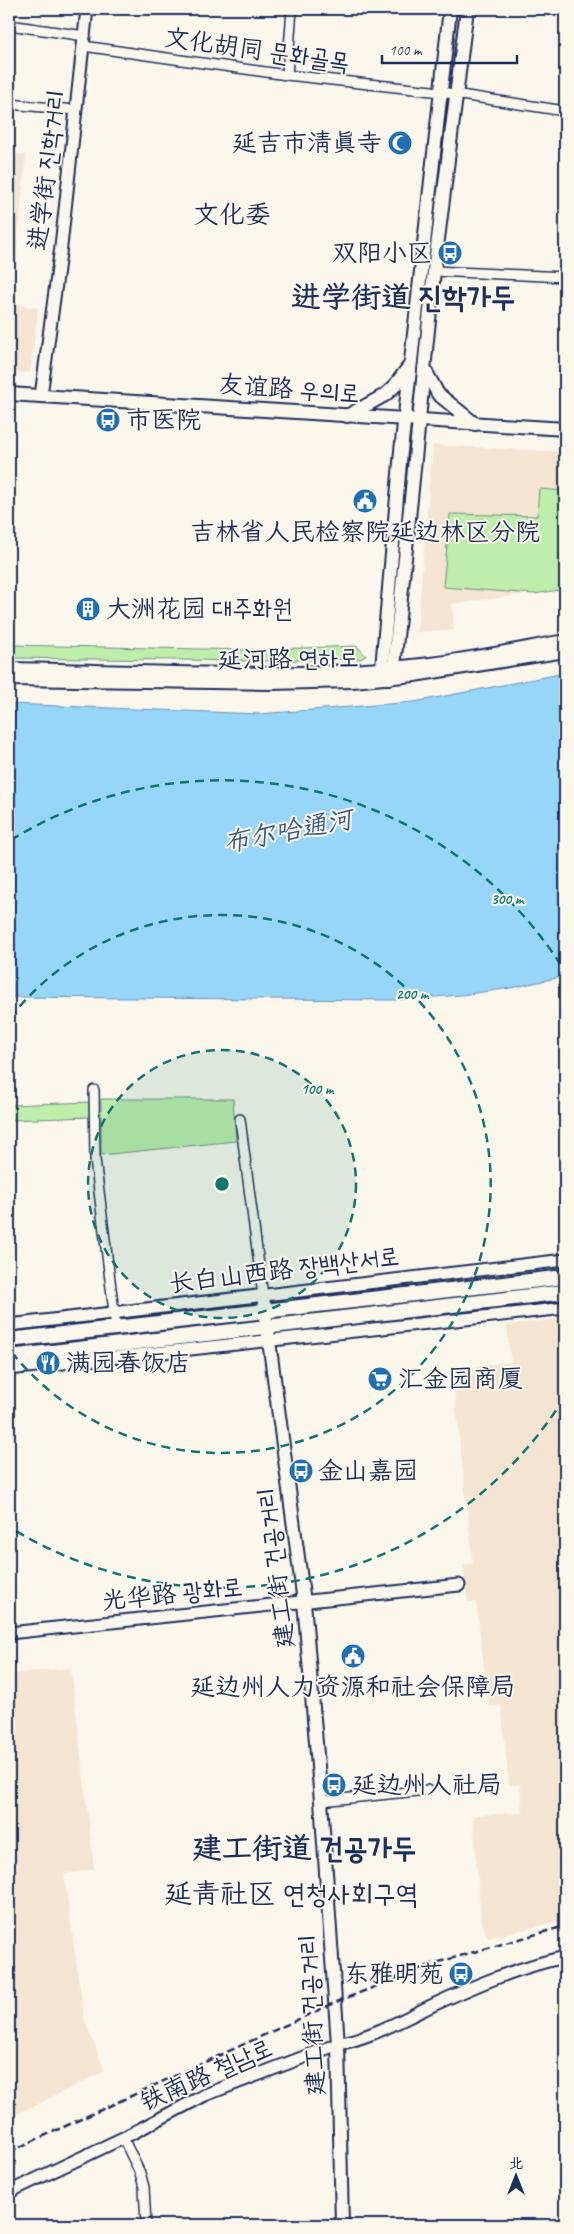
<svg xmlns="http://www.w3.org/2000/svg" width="574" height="2234" font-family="Caveat,'LXGW WenKai TC','Poor Story',sans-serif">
<rect width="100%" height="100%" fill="#fbf7ec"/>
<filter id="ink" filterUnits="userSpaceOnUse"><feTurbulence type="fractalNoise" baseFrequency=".02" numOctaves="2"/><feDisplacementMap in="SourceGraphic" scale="10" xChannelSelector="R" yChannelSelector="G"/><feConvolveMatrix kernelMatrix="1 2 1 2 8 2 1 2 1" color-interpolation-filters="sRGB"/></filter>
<g filter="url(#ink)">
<g fill="#f3e5d1">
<path d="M9,154l17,1 -14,149 26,4 -8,64 -8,1 -13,-1z"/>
<path d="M433,445l132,7v137l-113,15 2,26 -37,2z"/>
<path d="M565,1318v602l-77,18 -7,-18 -8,-105 49,-2 -2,-29 -11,1 -8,-80 -12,1 -13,-104h-8l-5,-37 10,-1 -21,-194 59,-8 -4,-37z"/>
<path d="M71,1668l23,201 -30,5 20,145 21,52 -96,47v-444z"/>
</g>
<g fill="#bfedab" stroke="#6d8e84">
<path d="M539,489l26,2v98l-31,5 -91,-7 7,-73 87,2z"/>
<path d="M9,645l241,5 105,-4 3,1 8,9 -6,3 -99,2 -252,-3z"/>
<path d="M101,1099h132l3,42 -135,14z"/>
<path d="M90,1102v15l-81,3v-15z"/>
</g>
<path fill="#98d6f9" stroke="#6693bb" d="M565,673v303l-54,12 -50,7 -67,5 -385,-3v-293l250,10 155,-12z"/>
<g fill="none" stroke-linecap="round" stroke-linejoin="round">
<defs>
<g id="minor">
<path d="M9,25l76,11"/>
<path d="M83,46l204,29 154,17 124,19"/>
<path d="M287,75l5,-66"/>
<path d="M9,104l67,6"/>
<path d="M434,271l131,6"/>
<path d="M94,1090l1,69 21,169"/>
<path d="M240,1119l23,177"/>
<path d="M321,1801l106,-11"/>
<path d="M123,2138l17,35 4,14 2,38"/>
</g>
<g id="tertiary">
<path d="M41,396l20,-150 26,-237"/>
<path d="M9,1325l556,-65"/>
<path d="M9,1369l556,-61"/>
<path d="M9,1633l450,-48"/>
<path d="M9,2192l114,-54 82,-43 133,-51c34,-7 64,-24 95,-39 43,-20 86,-38 132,-48"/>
</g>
<g id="secondary">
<path d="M424,368l14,26 37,30"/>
<path d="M9,394l556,35"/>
<path d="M347,416l38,-21 8,-7 17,-23"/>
<path d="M9,669c134,2 270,11 403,-3 52,-5 103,-16 153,-25"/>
<path d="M388,678l6,-11 40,-396 33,-262"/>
<path d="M388,678l-6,-10 19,-217 49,-442"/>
<path d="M9,679l262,4 82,-2 61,-6 151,-24"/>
<path d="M263,1296l41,306 17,199 17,243 4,181"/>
</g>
<g id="primary">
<path d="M9,1340l556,-63"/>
<path d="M9,1357l556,-65"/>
</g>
</defs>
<use href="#minor" stroke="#1b2f5e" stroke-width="12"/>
<use href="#tertiary" stroke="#1b2f5e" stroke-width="15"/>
<use href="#secondary" stroke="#1b2f5e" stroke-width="16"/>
<use href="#primary" stroke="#1b2f5e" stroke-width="18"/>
<use href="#minor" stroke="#fbf7ec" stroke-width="9"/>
<use href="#tertiary" stroke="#fbf7ec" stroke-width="11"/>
<use href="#secondary" stroke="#fbf7ec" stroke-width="12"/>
<use href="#primary" stroke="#fbf7ec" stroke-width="14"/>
<path stroke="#1b2f5e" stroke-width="2.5" stroke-dasharray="8 4" stroke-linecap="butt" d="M9,2152l325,-149 98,-39 133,-38"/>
</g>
</g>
<circle cx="222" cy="1184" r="134" fill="#0f766e" fill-opacity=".12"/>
<g fill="none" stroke="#0f766e" stroke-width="2.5" stroke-dasharray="9 6">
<circle cx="222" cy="1184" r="134"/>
<path d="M10 1018A269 269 0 1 1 10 1350"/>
<path d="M564 1398A403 403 0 0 1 11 1528M11 840A403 403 0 0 1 564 970"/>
</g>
<defs>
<symbol id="mosque-disc" viewBox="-11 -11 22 22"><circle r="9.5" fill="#1f6fb2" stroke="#fbf7ec"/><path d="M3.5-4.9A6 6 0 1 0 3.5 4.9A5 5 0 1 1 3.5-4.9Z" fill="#fff"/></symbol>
<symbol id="bus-disc" viewBox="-11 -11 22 22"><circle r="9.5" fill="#1f6fb2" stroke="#fbf7ec"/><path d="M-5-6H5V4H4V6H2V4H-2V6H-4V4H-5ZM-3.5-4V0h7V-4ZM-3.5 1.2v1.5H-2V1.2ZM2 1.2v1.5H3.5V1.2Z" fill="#fff"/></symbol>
<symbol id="civic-disc" viewBox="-11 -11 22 22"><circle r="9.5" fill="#1f6fb2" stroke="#fbf7ec"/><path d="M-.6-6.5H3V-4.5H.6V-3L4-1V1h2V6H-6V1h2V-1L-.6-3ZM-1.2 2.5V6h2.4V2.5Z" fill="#fff"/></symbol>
<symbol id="building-disc" viewBox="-11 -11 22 22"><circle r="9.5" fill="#1f6fb2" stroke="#fbf7ec"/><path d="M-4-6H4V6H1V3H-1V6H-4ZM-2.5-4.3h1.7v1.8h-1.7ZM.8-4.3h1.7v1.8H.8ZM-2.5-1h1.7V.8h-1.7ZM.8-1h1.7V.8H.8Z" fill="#fff"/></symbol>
<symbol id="restaurant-disc" viewBox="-11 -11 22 22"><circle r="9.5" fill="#1f6fb2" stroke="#fbf7ec"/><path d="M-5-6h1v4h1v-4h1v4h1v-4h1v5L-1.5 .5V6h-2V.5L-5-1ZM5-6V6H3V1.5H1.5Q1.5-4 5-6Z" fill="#fff"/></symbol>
<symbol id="supermarket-disc" viewBox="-11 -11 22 22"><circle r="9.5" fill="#1f6fb2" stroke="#fbf7ec"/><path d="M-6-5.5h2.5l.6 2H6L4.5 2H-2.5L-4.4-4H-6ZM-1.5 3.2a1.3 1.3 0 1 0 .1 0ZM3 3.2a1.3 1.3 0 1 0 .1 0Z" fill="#fff"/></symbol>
</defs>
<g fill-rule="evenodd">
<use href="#mosque-disc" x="386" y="129" width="28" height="28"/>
<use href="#bus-disc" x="436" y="239" width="28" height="28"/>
<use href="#bus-disc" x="94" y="406" width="28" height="28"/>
<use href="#civic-disc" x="351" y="487" width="28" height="28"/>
<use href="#building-disc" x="74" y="595" width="28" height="28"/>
<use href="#restaurant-disc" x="34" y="1349" width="28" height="28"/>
<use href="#supermarket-disc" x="366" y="1365" width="28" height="28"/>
<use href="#bus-disc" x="287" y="1457" width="28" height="28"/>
<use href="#civic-disc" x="339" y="1642" width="28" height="28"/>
<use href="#bus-disc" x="320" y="1771" width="28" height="28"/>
<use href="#bus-disc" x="447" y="1960" width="28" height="28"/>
</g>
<g text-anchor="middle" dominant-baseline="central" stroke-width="4" stroke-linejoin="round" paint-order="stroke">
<g font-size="25" fill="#1b2f5e" stroke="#fbf7ec">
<text transform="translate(257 50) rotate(8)">文化胡同 문화골목</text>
<text transform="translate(47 170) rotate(-83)">进学街 진학거리</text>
<text transform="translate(289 389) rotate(4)">友谊路 우의로</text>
<text transform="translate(288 659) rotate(-1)">延河路 연하로</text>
<text transform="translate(284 1270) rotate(-7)">长白山西路 장백산서로</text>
<text transform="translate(276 1568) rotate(-97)">建工街 건공거리</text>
<text transform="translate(172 1594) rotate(-6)">光华路 광화로</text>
<text transform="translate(312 2015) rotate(-93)">建工街 건공거리</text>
<text transform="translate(206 2075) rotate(-24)">铁南路 철남로</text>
</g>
<g font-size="25" fill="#1b2f5e" stroke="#fbf7ec" text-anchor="start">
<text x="382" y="143" text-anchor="end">延吉市清真寺</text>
<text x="432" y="253" text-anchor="end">双阳小区</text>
<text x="126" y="420">市医院</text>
<text x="365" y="532" text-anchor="middle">吉林省人民检察院延边林区分院</text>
<text x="106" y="609">大洲花园 대주화원</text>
<text x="66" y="1363">满园春饭店</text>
<text x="398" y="1379">汇金园商厦</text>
<text x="318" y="1471">金山嘉园</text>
<text x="353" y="1687" text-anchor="middle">延边州人力资源和社会保障局</text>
<text x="352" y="1785">延边州人社局</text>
<text x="444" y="1974" text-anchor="end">东雅明苑</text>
</g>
<g font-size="26" fill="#1b2f5e" stroke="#fbf7ec">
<text x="232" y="214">文化委</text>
</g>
<g font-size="26" font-style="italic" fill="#3a5985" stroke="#fbf7ec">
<text transform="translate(288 831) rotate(-11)">布尔哈通河</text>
</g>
<g font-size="28" fill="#1b2f5e" stroke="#fbf7ec">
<text x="291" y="1893">延青社区 연청사회구역</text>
</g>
<g font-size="30" font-weight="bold" fill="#1b2f5e" stroke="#fbf7ec">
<text x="403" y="297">进学街道 진학가두</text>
<text x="304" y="1848">建工街道 건공가두</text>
</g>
</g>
<circle cx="222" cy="1184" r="8" fill="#0f766e" stroke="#fbf7ec" stroke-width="2.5"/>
<g font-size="15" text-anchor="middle" font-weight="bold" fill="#0f766e" stroke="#fbf7ec" stroke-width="4" stroke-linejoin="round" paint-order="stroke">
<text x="507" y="904">300 m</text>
<text x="412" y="999">200 m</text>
<text x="317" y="1094">100 m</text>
</g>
<rect width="574" height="2234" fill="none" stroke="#fbf7ec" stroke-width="30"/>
<rect x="15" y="15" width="544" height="2204" fill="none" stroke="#1b2f5e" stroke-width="2" filter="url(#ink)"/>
<g transform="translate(516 2176)" stroke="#fbf7ec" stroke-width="4" paint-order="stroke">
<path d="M0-4L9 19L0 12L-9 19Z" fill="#1b2f5e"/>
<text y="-8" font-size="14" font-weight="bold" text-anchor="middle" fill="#1b2f5e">北</text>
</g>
<path d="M382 55v8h135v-8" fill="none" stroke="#1b2f5e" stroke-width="2.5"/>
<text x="389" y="55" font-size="15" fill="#1b2f5e" stroke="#fbf7ec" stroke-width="4" paint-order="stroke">100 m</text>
</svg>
